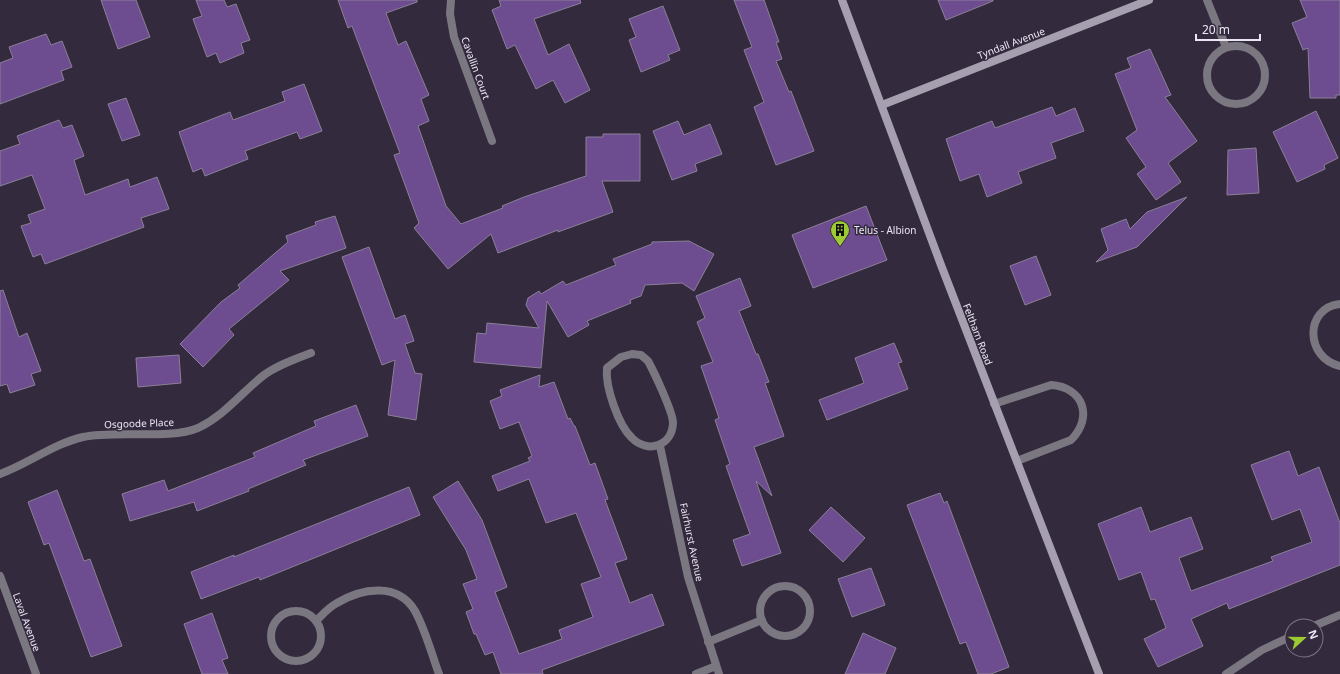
<svg xmlns="http://www.w3.org/2000/svg" width="1340" height="674" font-family="'Noto Sans',sans-serif">
<rect width="100%" height="100%" fill="#332a3e"/>
<g fill="#6e4c90" stroke="#8a8097">
<path d="M101,0h35l14,37 -32,12z"/>
<path d="M196,0h28l3,7 9,-3 14,36 -9,3 3,10 -24,10 -4,-10 -9,4 -14,-38 9,-3z"/>
<path d="M338,0h79v2l-31,11 12,32 8,-4 23,54 -8,4 8,22 -11,5 28,80 15,18 42,-16 -1,-2 22,-9 62,-21v-39h17v-3h37v47h-38l11,31 -55,20v-2l-60,23 -7,-19 -43,35 -34,-41 5,-5 -25,-68 6,-2 -48,-127 -4,2z"/>
<path d="M499,0h81l1,3 -47,16 14,36 21,-11 21,46 -25,13 -12,-23 -17,9 -21,-44 -8,4 -15,-39 9,-4z"/>
<path d="M734,0h30l15,42h-3l6,17 -6,2 13,31 2,-1 23,60 -38,14 -22,-58 10,-5 -20,-52 8,-3z"/>
<path d="M938,0h55v1l-47,19z"/>
<path d="M1300,0h40v95h-4v3h-26l-2,-50 -5,2 -11,-27 15,-6z"/>
<path d="M663,6l17,44 -12,5 2,5 -29,12 -12,-32 7,-3 -7,-18z"/>
<path d="M46,34l5,11 11,-4 10,26 -11,4 3,9 -64,24v-41l13,-5 -4,-11z"/>
<path d="M1150,49l21,46 -6,2 32,44 -29,22 13,19 -25,18 -19,-26 9,-7 -20,-29 11,-8 -22,-56 16,-6 -4,-10z"/>
<path d="M304,84l18,47 -22,8 -3,-7 -52,19 3,8 -43,17 -3,-8 -9,4 -14,-40 51,-20 3,8 52,-19 -3,-9z"/>
<path d="M126,98l14,37 -18,6 -14,-37z"/>
<path d="M1052,107l4,9 19,-8 9,23 -33,12 5,15 -38,14 4,11 -35,14 -8,-23 -19,7 -14,-42 46,-18 3,7z"/>
<path d="M1316,111l22,47 -14,7 1,4 -28,13 -24,-50z"/>
<path d="M59,120l4,8 9,-3 12,31 -10,4 11,35 43,-16 2,8 27,-10 12,32 -28,9 3,9 -99,37 -4,-10 -8,3 -12,-31 10,-3 -3,-8 17,-6 -13,-34 -32,11v-35l20,-7 -3,-8z"/>
<path d="M678,121l6,14 26,-11 12,30 -27,10 2,7 -25,9 -19,-49z"/>
<path d="M1256,148l3,45 -32,2 1,-45z"/>
<path d="M1187,197l-50,50 -41,15 12,-12 -7,-21 25,-10 4,10 17,-17z"/>
<path d="M866,206l21,54 -74,28 -21,-53z"/>
<path d="M335,216l11,32 -66,23 9,9 -60,49 5,6 -31,32 -23,-23 41,-42 19,-14 -2,-3 50,-43 -2,-6 30,-11 -1,-3z"/>
<path d="M689,241l25,13 -20,37 -12,-8 -37,2 -4,11 -11,4 1,3 -44,18 2,4 -21,12 -21,-36 -6,67 -67,-6 3,-29 9,1 1,-11 52,5 -13,-23 2,-7 11,-7 2,3 22,-13 3,4 50,-20 -3,-6 39,-15v-2z"/>
<path d="M369,247l26,72 10,-4 9,26 -9,3 10,29 7,1 -6,46 -28,-5 7,-55 -13,5 -40,-108z"/>
<path d="M1036,256l15,39 -26,10 -15,-39z"/>
<path d="M740,278l11,28 -12,5 17,43h2l11,28 -4,1 19,53 -30,11 18,49 -16,-15 25,72 -39,13 -9,-26 17,-6 -24,-68 4,-2 -15,-44 4,-2 -18,-52 12,-4 -16,-40 8,-4 -9,-22z"/>
<path d="M3,290l16,47 8,-4 14,38 -10,3 4,11 -25,8 -3,-9 -7,2v-95z"/>
<path d="M894,343l8,19 -4,1 10,26 -81,31 -8,-20 45,-17 -9,-25z"/>
<path d="M179,355l2,28 -43,4 -2,-29z"/>
<path d="M540,375l-1,12 15,-5 14,37 2,-1 4,8h1l15,39 5,-2 13,36 -3,1 22,59 -12,4 15,40 22,-9 12,31 -122,45 1,4h-42l-8,-22 -8,3 -9,-21h-2l-8,-22 7,-3 -10,-25 14,-5 -11,-29 -33,-53 25,-16 24,39 25,67 -12,5 24,62 43,-15 -3,-9 34,-13 -12,-33 20,-7 -25,-64 -30,10 -17,-44 -31,12 -6,-15 38,-15 -2,-3 4,-2 -13,-34 -19,7 -10,-28 12,-5 -2,-6z"/>
<path d="M356,405l12,31 -65,24 3,5 -58,24 1,2 -52,20 -3,-9 -64,19 -8,-27 42,-14 4,11 87,-34 -2,-4 63,-27 -2,-5z"/>
<path d="M1289,451l9,25 21,-9 21,56v42l-111,44 -2,-6 -36,16 12,27 -45,21 -14,-28 22,-11 -11,-29 -4,1 -10,-28 -22,8 -21,-56 43,-17 9,25 41,-15 12,32 -24,9 12,33 82,-30 -2,-4 41,-15 -12,-33 -28,11 -21,-55z"/>
<path d="M409,487l11,28 -160,65 -1,-3 -58,22 -10,-27 43,-17v2z"/>
<path d="M57,490l27,71 6,-2 32,87 -31,11 -42,-114 -5,2 -16,-43z"/>
<path d="M940,493l4,10 3,-2 62,166 -18,7h-13l-12,-32 -6,2 -53,-139z"/>
<path d="M831,507l34,31 -22,24 -34,-32z"/>
<path d="M871,568l14,37 -33,12 -14,-38z"/>
<path d="M212,613l16,45 -6,2 6,14h-26l-18,-50z"/>
<path d="M863,633l33,15 -11,26h-40z"/>
</g>
<g fill="none" stroke-linecap="round" stroke-linejoin="round">
<path stroke="#7b7781" stroke-width="8" d="M994,404l57,-19c32,2 43,32 20,55l-54,21"/>
<g stroke="#7b7781" stroke-width="8">
<path d="M451,0l-1,14 4,23 38,104"/>
<path d="M1207,0l19,47"/>
<circle cx="1236" cy="75" r="29"/>
<path d="M1340,304c-36,4 -35,54 0,62"/>
<path d="M632,354l9,1 7,6c6,11 25,51 25,62 -1,23 -25,31 -41,15 -14,-13 -27,-52 -25,-70l14,-11z"/>
<path d="M660,446l28,131 31,97"/>
<path d="M0,474c28,-10 53,-30 83,-37 34,-7 86,3 115,-9 27,-13 43,-35 66,-53 14,-10 31,-16 47,-22"/>
<path d="M0,576l36,98"/>
<circle cx="785" cy="611" r="25"/>
<circle cx="296" cy="636" r="25"/>
<path d="M316,621c7,-7 13,-14 21,-18 25,-15 61,-21 78,8 10,18 17,44 24,63"/>
<path d="M1314,626l26,-11"/>
<path d="M708,642l54,-22"/>
<path d="M696,674l20,-8"/>
<path d="M1226,674l36,-24 30,-14"/>
</g>
<g stroke="#a69fb0" stroke-width="8">
<path d="M842,0l99,265 158,409"/>
<path d="M882,105l267,-105"/>
</g>
</g>
<defs>
<symbol id="building-pin" viewBox="-11 -11 22 30"><path d="M0 17L-7.5 6A9.5 9.5 0 1 1 7.5 6Z" fill="#9cca31" stroke="#332a3e"/><path d="M-4-6H4V6H1V3H-1V6H-4ZM-2.5-4.3h1.7v1.8h-1.7ZM.8-4.3h1.7v1.8H.8ZM-2.5-1h1.7V.8h-1.7ZM.8-1h1.7V.8H.8Z" fill="#111"/></symbol>
</defs>
<g fill-rule="evenodd">
<use href="#building-pin" x="829" y="219" width="22" height="30"/>
</g>
<g text-anchor="middle" dominant-baseline="central" stroke-width="3" stroke-linejoin="round" paint-order="stroke">
<g font-size="10" fill="#ebe6f3" stroke="#332a3e">
<text transform="translate(1011 43) rotate(-21)">Tyndall Avenue</text>
<text transform="translate(476 68) rotate(70)">Cavallin Court</text>
<text transform="translate(978 334) rotate(69)">Feltham Road</text>
<text transform="translate(139 423) rotate(-2)">Osgoode Place</text>
<text transform="translate(692 542) rotate(78)">Fairhurst Avenue</text>
<text transform="translate(27 622) rotate(70)">Laval Avenue</text>
</g>
<g font-size="10" fill="#ebe6f3" stroke="#332a3e" text-anchor="start">
<text x="854" y="230">Telus - Albion</text>
</g>
</g>
<g transform="translate(1304 638) rotate(69)"><circle r="19" fill="#332a3e" stroke="#7d7586"/>
<path d="M0-3L7 15L0 10L-7 15Z" fill="#9cca31"/>
<text y="-6" font-size="11" font-weight="bold" text-anchor="middle" fill="#ebe6f3">N</text>
</g>
<path d="M1196 34v6h64v-6" fill="none" stroke="#ebe6f3" stroke-width="2"/>
<text x="1202" y="34" font-size="12" fill="#ebe6f3" stroke="#332a3e" stroke-width="3" paint-order="stroke">20 m</text>
</svg>
